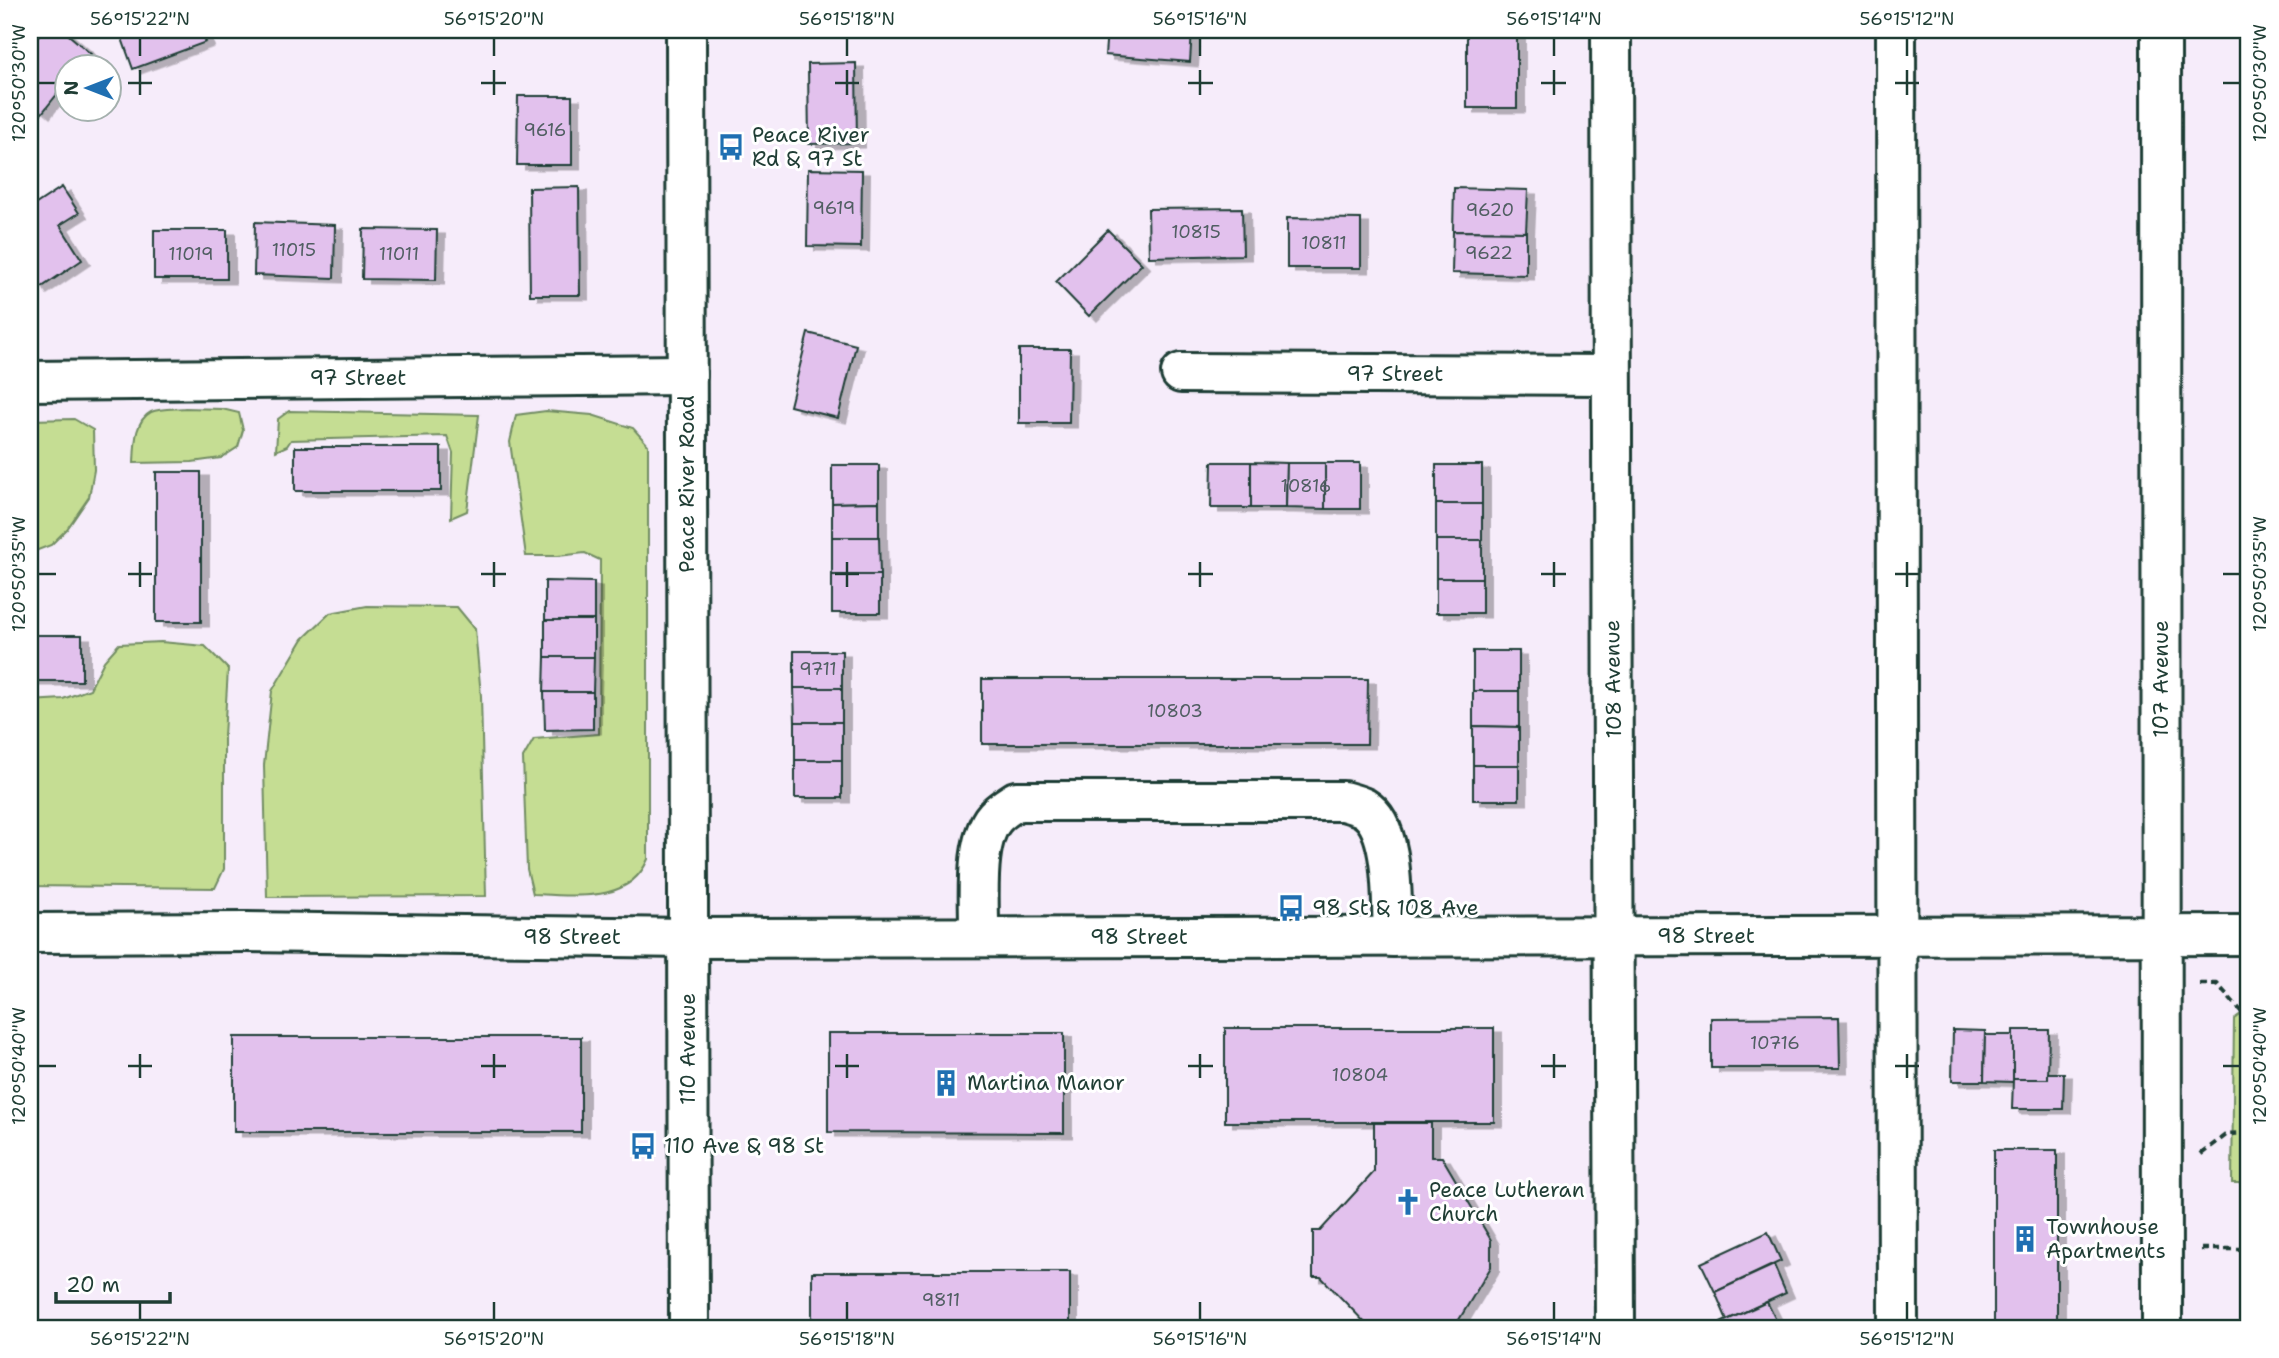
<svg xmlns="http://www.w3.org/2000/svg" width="2279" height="1358" font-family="'Shantell Sans',sans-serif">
<defs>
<filter id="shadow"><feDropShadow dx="8" dy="4.5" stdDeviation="0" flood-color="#0004"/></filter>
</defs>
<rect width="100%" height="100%" fill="#f6ecfa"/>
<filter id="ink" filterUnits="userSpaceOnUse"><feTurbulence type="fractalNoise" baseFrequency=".0143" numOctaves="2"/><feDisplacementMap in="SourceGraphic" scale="14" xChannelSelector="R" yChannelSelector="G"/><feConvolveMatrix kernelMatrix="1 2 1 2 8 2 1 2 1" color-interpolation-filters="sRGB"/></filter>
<g filter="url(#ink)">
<g fill="#c5dd93" stroke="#728d64" stroke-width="2">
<path d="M185,408l37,1 17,4 4,17 -5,17 -17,11 -29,4 -58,1c1,-17 0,-42 17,-51 9,-4 24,-3 34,-4z"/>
<path d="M289,411l190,4 -12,96 -16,7 2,-65 -6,-17 -156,4 -4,6 -11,5 2,-32z"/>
<path d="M546,411l46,4 41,13 15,17v414c-19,46 -75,36 -115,35l-6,-25 -4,-111 11,-19 65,-5 1,-174 -15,-7 -27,3h-32l-16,-114 6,-27z"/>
<path d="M74,419l19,11 1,40 -5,27 -22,32 -16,16 -21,8v-133z"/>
<path d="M367,606l90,1 18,22 6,67 5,200 -219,1 -3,-132 8,-74 31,-52 27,-26z"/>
<path d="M161,642l44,4 23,23 -4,67v133l-9,19 -185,-2v-185l33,-2 27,-10 14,-28 15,-17z"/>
<path d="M2249,1008v175h-17l2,-164z"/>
</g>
<g fill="#e2c1ed" stroke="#1f3d34" stroke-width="2" filter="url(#shadow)">
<path d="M43,30h20l28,24 -10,12h-15v17l-24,30 -12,-10v-57z"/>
<path d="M119,30h82l5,12 -73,27z"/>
<path d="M1107,30h85l-2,32 -85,-7z"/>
<rect x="1467" y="33" width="50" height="75"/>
<path d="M856,63l1,80 -48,1 -1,-80z"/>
<path d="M518,96h54v69h-55z"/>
<path d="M808,169l54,1 -1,77 -54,-1z"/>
<path d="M62,187l17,26 -19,12 22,35 -43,29 -9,-14v-67z"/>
<path d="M579,187l1,108h-50l-1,-107z"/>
<path d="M1454,188l74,2 -2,42 -73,-1z"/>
<path d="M1242,208l1,47 -94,2 -1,-48z"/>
<path d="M1287,218l74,1v49h-74z"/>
<path d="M255,222l80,3 -1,53 -80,-3z"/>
<path d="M363,229l74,1 -1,50 -74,-1z"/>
<rect x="154" y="230" width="73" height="49"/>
<path d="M1108,230l34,34 -53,52 -33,-34z"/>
<path d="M1453,231l73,1v43l-74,-2z"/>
<path d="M808,333l48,12 -18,73 -48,-12z"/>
<path d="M1019,349h51l-1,74h-50z"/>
<rect x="295" y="447" width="146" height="44"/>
<path d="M1212,462h39v46h-40z"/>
<path d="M1251,462l36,1 -1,45h-35z"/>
<path d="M1287,463h38v46l-39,-1z"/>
<rect x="1325" y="463" width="35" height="46"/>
<path d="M832,465h47v37l-47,1z"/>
<rect x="1436" y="465" width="46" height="39"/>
<rect x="156" y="472" width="45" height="150"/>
<path d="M879,502v35h-47v-34z"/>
<rect x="1436" y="504" width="46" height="36"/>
<path d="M832,537h47l1,38h-48z"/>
<rect x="1436" y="540" width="46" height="38"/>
<rect x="832" y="575" width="48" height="38"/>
<rect x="1436" y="578" width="46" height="35"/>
<path d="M545,581l49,1v38h-49z"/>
<rect x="545" y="620" width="49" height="37"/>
<rect x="30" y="635" width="52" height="46"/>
<rect x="794" y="651" width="48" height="37"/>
<rect x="1473" y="651" width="46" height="40"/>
<path d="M545,657h49l-1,35h-49z"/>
<path d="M982,679h386l-1,65h-385z"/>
<path d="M794,688h48v34h-47z"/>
<path d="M1473,691h46v36l-46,-1z"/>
<path d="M544,692h49v37l-48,1z"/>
<rect x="795" y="722" width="47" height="38"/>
<path d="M1473,726l46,1v38h-46z"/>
<rect x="795" y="760" width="47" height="38"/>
<rect x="1473" y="765" width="46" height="35"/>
<path d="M1839,1017l1,51h-129v-50z"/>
<rect x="1225" y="1028" width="269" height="94"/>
<path d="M1953,1030l32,1 -1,50h-32z"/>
<path d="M2013,1030h36l-1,49h-35z"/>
<path d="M828,1033h236v100l-236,-1z"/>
<path d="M1985,1035h28v47l-29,-1z"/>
<rect x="234" y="1037" width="347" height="95"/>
<path d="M2048,1073h16l-1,36h-51l1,-30h35z"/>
<path d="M1374,1123h57v34h11l49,83v27l-37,61h-84l-49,-51h-8v-46h7l54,-59z"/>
<rect x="1994" y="1150" width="63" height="178"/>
<path d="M1768,1232l13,29 -66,31 -14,-29z"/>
<path d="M1774,1265l12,28 -59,27 -12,-28z"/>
<rect x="812" y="1272" width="258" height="56"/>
<path d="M1767,1302l13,26h-70l17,-8z"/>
</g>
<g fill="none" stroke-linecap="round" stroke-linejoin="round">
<defs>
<g id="minor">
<path d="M686,30l3,1298"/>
<path d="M1611,30c-2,433 5,865 4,1298"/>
<path d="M1896,30l2,1298"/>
<path d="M2161,30l1,1298"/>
<path d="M1181,373l429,2"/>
<path d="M30,381l657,-6"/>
<path d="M30,933l217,-1 441,6 1561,-3"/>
<path d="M979,937c1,-33 -7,-100 19,-123 5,-5 12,-9 18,-13h327c7,2 15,4 21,7 32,19 27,95 29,129"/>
</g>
</defs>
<use href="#minor" stroke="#1f3d34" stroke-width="44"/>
<g stroke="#1f3d34" stroke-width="4.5" stroke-dasharray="7 5" stroke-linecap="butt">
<path d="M2200,984h17l32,36"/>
<path d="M2201,1154l26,-20 22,-1"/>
<path d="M2201,1249h48"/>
</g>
<use href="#minor" stroke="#fff" stroke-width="38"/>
</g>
</g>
<path fill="none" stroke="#1f3d34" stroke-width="2.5" d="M140,38v18M494,38v18M847,38v18M1200,38v18M1554,38v18M1907,38v18M140,70v25M494,70v25M847,70v25M1200,70v25M1554,70v25M1907,70v25M38,83h18M128,83h24M481,83h25M835,83h24M1188,83h25M1541,83h25M1895,83h24M2223,83h17M140,562v25M494,562v25M847,562v25M1200,562v25M1554,562v25M1907,562v25M38,574h18M128,574h24M481,574h25M835,574h24M1188,574h25M1541,574h25M1895,574h24M2223,574h17M140,1054v24M494,1054v24M847,1054v24M1200,1054v24M1554,1054v24M1907,1054v24M38,1066h18M128,1066h24M481,1066h25M835,1066h24M1188,1066h25M1541,1066h25M1895,1066h24M2223,1066h17M140,1302v18M494,1302v18M847,1302v18M1200,1302v18M1554,1302v18M1907,1302v18"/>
<defs>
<symbol id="bus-bare" viewBox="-9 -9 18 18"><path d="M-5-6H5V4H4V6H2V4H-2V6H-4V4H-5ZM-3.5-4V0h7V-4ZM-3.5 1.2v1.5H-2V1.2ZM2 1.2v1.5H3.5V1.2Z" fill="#1f6fb2" stroke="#fff" stroke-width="2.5" paint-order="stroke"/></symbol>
<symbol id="building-bare" viewBox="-9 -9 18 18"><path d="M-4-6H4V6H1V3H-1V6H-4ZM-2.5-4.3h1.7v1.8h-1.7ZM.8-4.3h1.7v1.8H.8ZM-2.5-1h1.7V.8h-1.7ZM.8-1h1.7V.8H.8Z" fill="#1f6fb2" stroke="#fff" stroke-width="2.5" paint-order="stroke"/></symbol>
<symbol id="church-bare" viewBox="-9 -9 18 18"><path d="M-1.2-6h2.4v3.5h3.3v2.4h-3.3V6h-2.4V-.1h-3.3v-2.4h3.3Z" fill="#1f6fb2" stroke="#fff" stroke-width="2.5" paint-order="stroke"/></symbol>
</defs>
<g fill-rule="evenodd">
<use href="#bus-bare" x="712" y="128" width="38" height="38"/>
<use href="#bus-bare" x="1272" y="889" width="38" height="38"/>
<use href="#building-bare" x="927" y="1064" width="38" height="38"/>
<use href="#bus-bare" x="624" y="1127" width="38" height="38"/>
<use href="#church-bare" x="1389" y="1183" width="38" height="38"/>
<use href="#building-bare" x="2006" y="1220" width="38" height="38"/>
</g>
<g text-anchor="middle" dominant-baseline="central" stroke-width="6" stroke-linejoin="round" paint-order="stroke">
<g font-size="18" fill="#505e62">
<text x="545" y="130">9616</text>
<text x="834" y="208">9619</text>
<text x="1490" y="210">9620</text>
<text x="1196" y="232">10815</text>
<text x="1324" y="243">10811</text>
<text x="294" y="250">11015</text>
<text x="1489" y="253">9622</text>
<text x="191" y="254">11019</text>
<text x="399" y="254">11011</text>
<text x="1306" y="486">10816</text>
<text x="818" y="669">9711</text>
<text x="1175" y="711">10803</text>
<text x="1775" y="1043">10716</text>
<text x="1360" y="1075">10804</text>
<text x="941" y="1300">9811</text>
</g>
<g font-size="21" fill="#1f3d34" stroke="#fff" text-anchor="start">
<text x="752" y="135">Peace River<tspan x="752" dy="24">Rd &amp; 97 St</tspan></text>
<text x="1312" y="908">98 St &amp; 108 Ave</text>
<text x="967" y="1083">Martina Manor</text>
<text x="664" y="1146">110 Ave &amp; 98 St</text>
<text x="1429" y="1190">Peace Lutheran<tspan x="1429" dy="24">Church</tspan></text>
<text x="2046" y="1227">Townhouse<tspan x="2046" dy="24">Apartments</tspan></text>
</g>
<g font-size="21" fill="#1f3d34" stroke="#fff">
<text x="1395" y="374">97 Street</text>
<text x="358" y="378">97 Street</text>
<text transform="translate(687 484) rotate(-90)">Peace River Road</text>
<text transform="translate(1613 679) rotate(-91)">108 Avenue</text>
<text transform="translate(2161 679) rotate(-90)">107 Avenue</text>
<text x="1706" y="936">98 Street</text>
<text x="572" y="937">98 Street</text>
<text x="1139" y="937">98 Street</text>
<text transform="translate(688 1049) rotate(-90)">110 Avenue</text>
</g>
</g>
<rect width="2279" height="1358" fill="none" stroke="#fff" stroke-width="77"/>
<g transform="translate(88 88) rotate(270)"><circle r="33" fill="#ffffff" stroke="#a5b1ae" stroke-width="2"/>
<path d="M0-5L12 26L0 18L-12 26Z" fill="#1f6fb2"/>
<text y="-10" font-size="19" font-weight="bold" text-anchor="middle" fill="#1f3d34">N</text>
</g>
<path d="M56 1292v10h114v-10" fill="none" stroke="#1f3d34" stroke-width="3.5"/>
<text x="66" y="1292" font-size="21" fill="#1f3d34" stroke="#ffffff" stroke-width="5" paint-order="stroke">20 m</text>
<rect x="38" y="38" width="2202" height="1282" fill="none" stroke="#1f3d34" stroke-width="2.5"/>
<g font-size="18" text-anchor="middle" fill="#1f3d34">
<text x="140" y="25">56°15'22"N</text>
<text x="494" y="25">56°15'20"N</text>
<text x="847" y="25">56°15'18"N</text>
<text x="1200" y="25">56°15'16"N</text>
<text x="1554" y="25">56°15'14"N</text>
<text x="1907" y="25">56°15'12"N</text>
<text transform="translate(2260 83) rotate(-90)" y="6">120°50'30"W</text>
<text transform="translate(19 83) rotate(-90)" y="6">120°50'30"W</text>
<text transform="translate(2260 574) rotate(-90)" y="6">120°50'35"W</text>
<text transform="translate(19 574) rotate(-90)" y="6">120°50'35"W</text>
<text transform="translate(2260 1066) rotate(-90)" y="6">120°50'40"W</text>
<text transform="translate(19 1066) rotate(-90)" y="6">120°50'40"W</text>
<text x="140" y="1345">56°15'22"N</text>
<text x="494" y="1345">56°15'20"N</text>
<text x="847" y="1345">56°15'18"N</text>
<text x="1200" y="1345">56°15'16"N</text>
<text x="1554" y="1345">56°15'14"N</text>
<text x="1907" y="1345">56°15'12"N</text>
</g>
</svg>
